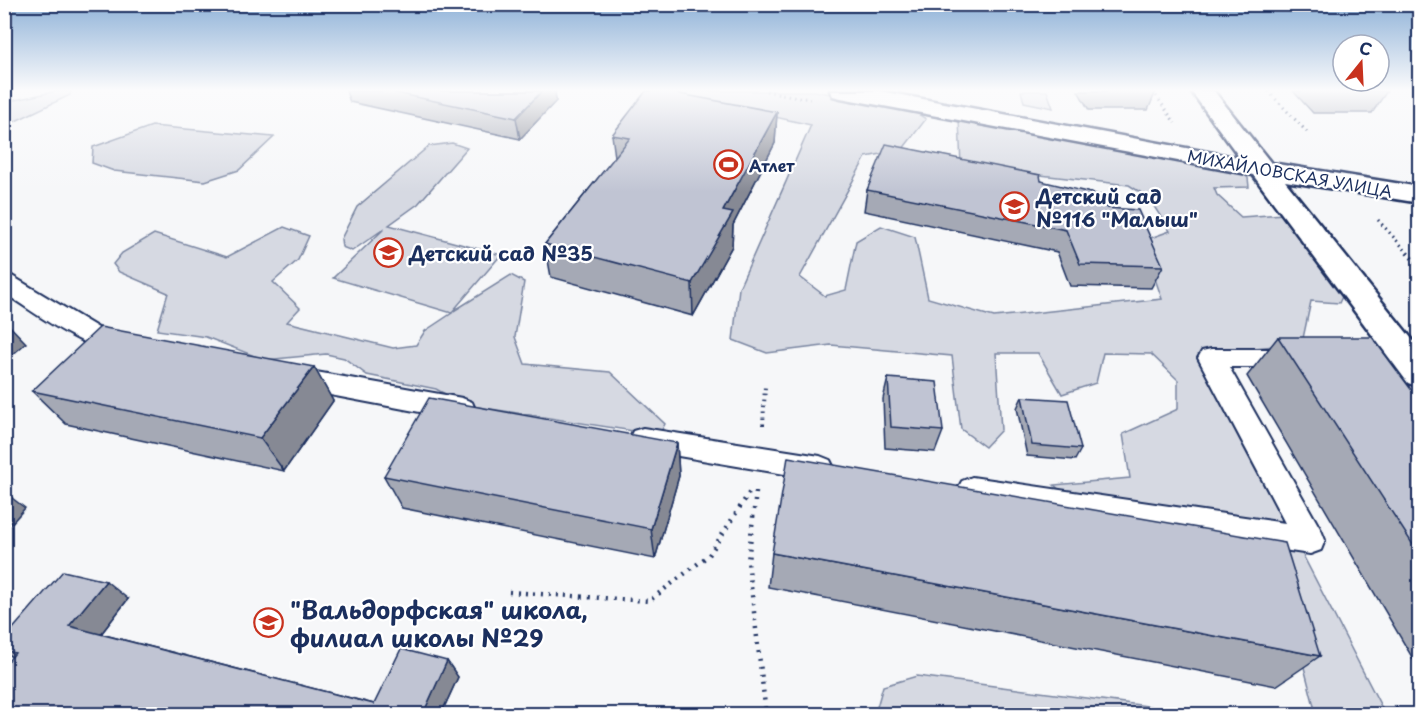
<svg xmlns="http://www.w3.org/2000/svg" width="1424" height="719" font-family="'Playpen Sans',sans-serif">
<rect width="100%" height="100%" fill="#f6f7f9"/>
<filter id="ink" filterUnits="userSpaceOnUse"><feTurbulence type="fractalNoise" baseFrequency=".0167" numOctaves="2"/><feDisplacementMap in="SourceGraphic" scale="12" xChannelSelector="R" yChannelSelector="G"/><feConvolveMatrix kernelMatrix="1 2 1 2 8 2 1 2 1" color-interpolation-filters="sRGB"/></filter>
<g filter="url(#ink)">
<g fill="#d6d9e2" stroke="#7884a0" stroke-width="1.5">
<path d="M57,91h14l-1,4 -65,31v-24z"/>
<path d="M677,91h138l97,19 14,9 -24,31 -36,7 -66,120 25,19 21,-6 10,-49 25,-15 34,11 13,61 66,19 168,-18 -20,-58 28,-10 -22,-34 -19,-12 -168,-19 -2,-47 282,53 7,6 1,9 -35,1 3,7 24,22 43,-3 62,74 -7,15 -28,-2 -9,42 -103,11 186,360h-69l-40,-156 -185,-43 -37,-30 76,-7 -7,-44 55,-25v-29l-27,-26 -48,-1 -7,30 -34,11 -24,-41h-42l5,77 -16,17 -24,-18 -9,-73 -121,-11 -64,8 -34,-13 6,-52 72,-163 -120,-27z"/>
<path d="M1021,91h26l6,17 -29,-6z"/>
<path d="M152,126l122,11 -35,33 -34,11 -91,-10 -22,-8 1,-16z"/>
<path d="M452,143l15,5 -49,56 -29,21 112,30 -49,57 59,-37 13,7 -9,55 10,27 85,8 55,52 -6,11 -194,-30 -29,-16 -69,-14 -23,-17 -18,-4 -61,6 -59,-23 -49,-7 11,-37 -49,-21 -6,-8 9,-11 32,-19 73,23 57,-30 25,9 -11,24 -25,22 27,26 -13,14 106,26 23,-3 9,-14 27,-18 -119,-35 52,-50 -33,23 -10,-4 -1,-8 16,-32 72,-61z"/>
<path d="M917,676l292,38h-334l8,-28z"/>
</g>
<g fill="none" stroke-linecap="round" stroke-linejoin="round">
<defs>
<g id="lane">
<path d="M4,274l8,2 93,56 27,6 4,6 -4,6c-36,11 -97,-38 -128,-57z"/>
<path d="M1211,349h85l9,2 4,7 -4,7 -9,2h-67l92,163 4,10 -4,10 -11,4 -338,-51 -10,-4 -5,-9 5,-9 10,-4 313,46 -87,-165 4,-7z"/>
<path d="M288,367l174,31 10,4 3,7 -3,7 -10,4 -174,-33 -9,-3 -4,-7 4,-7z"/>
<path d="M643,428l177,28 10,4 4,8 -4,8 -10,4 -177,-30 -10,-3 -4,-8 4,-8z"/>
</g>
<path id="street" d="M830,91h50l360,67 -49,-67h23l57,72 149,24v16l-135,-22 135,168v38l-12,-4 -155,-208 -412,-77 -8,-2z"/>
</defs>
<use href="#lane" stroke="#1b2f5e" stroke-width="4"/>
<use href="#street" stroke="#1b2f5e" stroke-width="5"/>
<g stroke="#1b2f5e" stroke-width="3" stroke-dasharray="1.5 4" stroke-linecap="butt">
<path d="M766,91l44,8"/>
<path d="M1153,91l22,32"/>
<path d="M1268,91l40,42"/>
<path d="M1378,220l31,34"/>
</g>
<g stroke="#1b2f5e" stroke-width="4" stroke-dasharray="1.5 4.5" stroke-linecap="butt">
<path d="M1407,253l13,14"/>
<path d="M763,425l2,-39"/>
</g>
<g stroke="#1b2f5e" stroke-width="4.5" stroke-dasharray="2 6" stroke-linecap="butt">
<path d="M756,492l-8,69 18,153"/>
<path d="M509,592l140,9 60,-46 42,-65"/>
<path d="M1390,714l8,-10"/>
</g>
<use href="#lane" fill="#fff" fill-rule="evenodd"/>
<use href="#street" fill="#fff" fill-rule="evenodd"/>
</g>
<g fill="#a5a9b5" stroke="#1b2f5e" stroke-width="1.5">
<path d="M346,91h209l1,10 -36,38 -170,-37z"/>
<path d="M1078,91h78l-8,19h-59z"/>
<path d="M1293,91h94l-15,22h-59z"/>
<path d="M777,112l-2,31 -42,82 -1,21 -39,70 -142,-39 -6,-33 70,-87 -3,-22z"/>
<path d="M1041,181l66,27 56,58 -12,22 -81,-2 -13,-34 -193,-41 3,-21z"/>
<path d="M1278,337l141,63v269l-172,-293z"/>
<path d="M314,367l19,34 -49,70 -218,-47 -34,-33z"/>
<path d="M888,378l55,53 -8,21 -50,-4 -2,-49z"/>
<path d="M1022,397l59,52 -6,11 -48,-4 -10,-48z"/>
<path d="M677,443l2,33 -24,83 -253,-51 -18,-32z"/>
<path d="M772,553l548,103 -44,30 -508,-99z"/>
<path d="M128,599l-27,35 273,70 73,-43 11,16 -17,37h-437l8,-57 -8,-5v-13z"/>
</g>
<g fill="#868994" stroke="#1b2f5e" stroke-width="1.5">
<path d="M542,91h13l1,10 -36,38 -4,-21z"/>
<path d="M777,112l-2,31 -42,82 -1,21 -39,70 -1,-33 31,-72z"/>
<path d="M4,320l22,23 -22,19z"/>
<path d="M314,367l19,34 -49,70 -24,-33z"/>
<path d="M677,443l2,33 -24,83 -4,-30z"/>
<path d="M12,498l13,10 -21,24v-26z"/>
<path d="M106,581l22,18 -34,44 -25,-17z"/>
<path d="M447,661l11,16 -17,37h-18z"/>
</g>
<g fill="#c0c4d3" stroke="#1b2f5e" stroke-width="1.5">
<path d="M387,91h155l-26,27z"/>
<path d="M646,91h18l113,21 -54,99 10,2 -41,70 -147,-39 85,-106 -18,-3z"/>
<path d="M886,144l154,31 1,6 62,15 4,12 31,2 25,56 -83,-2 -14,-34 -199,-40z"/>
<path d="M100,327l214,40 -54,71 -228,-47z"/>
<path d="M1278,337h94l47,63v154z"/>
<path d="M888,378l49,4 6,49 -52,-4z"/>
<path d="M1022,397l46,3 13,49 -49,-4z"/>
<path d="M429,398l248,45 -26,86 -267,-53z"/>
<path d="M788,457l497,86 35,113 -548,-103z"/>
<path d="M4,496l8,2 -8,8z"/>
<path d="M63,571l43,10 -37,45 305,78 27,-55 46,12 -24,53h-419v-48l11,-13 -11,-3v-11z"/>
</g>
</g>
<linearGradient id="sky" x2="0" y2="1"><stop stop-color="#8fb2d8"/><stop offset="0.47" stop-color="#fbfbfc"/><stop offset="1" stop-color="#fbfbfc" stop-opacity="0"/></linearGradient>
<rect width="1424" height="192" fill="url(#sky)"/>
<defs>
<symbol id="stadium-ring" viewBox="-11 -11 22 22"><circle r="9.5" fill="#fff" stroke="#c8321e" stroke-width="1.5"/><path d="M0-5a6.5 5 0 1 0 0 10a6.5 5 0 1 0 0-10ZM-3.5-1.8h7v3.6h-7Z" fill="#c8321e"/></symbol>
<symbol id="school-ring" viewBox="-11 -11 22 22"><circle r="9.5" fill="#fff" stroke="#c8321e" stroke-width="1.5"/><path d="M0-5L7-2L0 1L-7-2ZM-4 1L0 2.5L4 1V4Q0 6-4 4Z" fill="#c8321e"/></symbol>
</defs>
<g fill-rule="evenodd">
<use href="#stadium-ring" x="712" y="148" width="33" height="33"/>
<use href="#school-ring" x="998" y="190" width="33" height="33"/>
<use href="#school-ring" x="372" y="236" width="33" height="33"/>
<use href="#school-ring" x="252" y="606" width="33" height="33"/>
</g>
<g text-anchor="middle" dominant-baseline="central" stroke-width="4.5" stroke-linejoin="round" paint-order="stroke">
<g font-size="16" font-weight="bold" fill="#1b2f5e" stroke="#fff" text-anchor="start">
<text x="749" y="165">Атлет</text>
</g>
<g font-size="16" fill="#1b2f5e" stroke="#fff">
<text transform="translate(1290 173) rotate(10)">МИХАЙЛОВСКАЯ УЛИЦА</text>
</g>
<g font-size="20" font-weight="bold" fill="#1b2f5e" stroke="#fff" text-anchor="start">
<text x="1036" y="196">Детский сад<tspan x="1036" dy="23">№116 "Малыш"</tspan></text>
<text x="409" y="253">Детский сад №35</text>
</g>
<g font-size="24" font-weight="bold" fill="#1b2f5e" stroke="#fff" text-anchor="start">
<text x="290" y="609">"Вальдорфская" школа,<tspan x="290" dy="28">филиал школы №29</tspan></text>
</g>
</g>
<rect width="1424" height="719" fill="none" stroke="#fff" stroke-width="24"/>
<rect x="12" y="12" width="1400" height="695" fill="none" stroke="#1b2f5e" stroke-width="2" filter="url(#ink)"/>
<g transform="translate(1361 63) rotate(18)"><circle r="28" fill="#ffffff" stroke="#a4acbf" stroke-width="1.5"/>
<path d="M0-4.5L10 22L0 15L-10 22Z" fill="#c8321e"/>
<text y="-9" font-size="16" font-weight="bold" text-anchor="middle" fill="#1b2f5e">С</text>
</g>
</svg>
